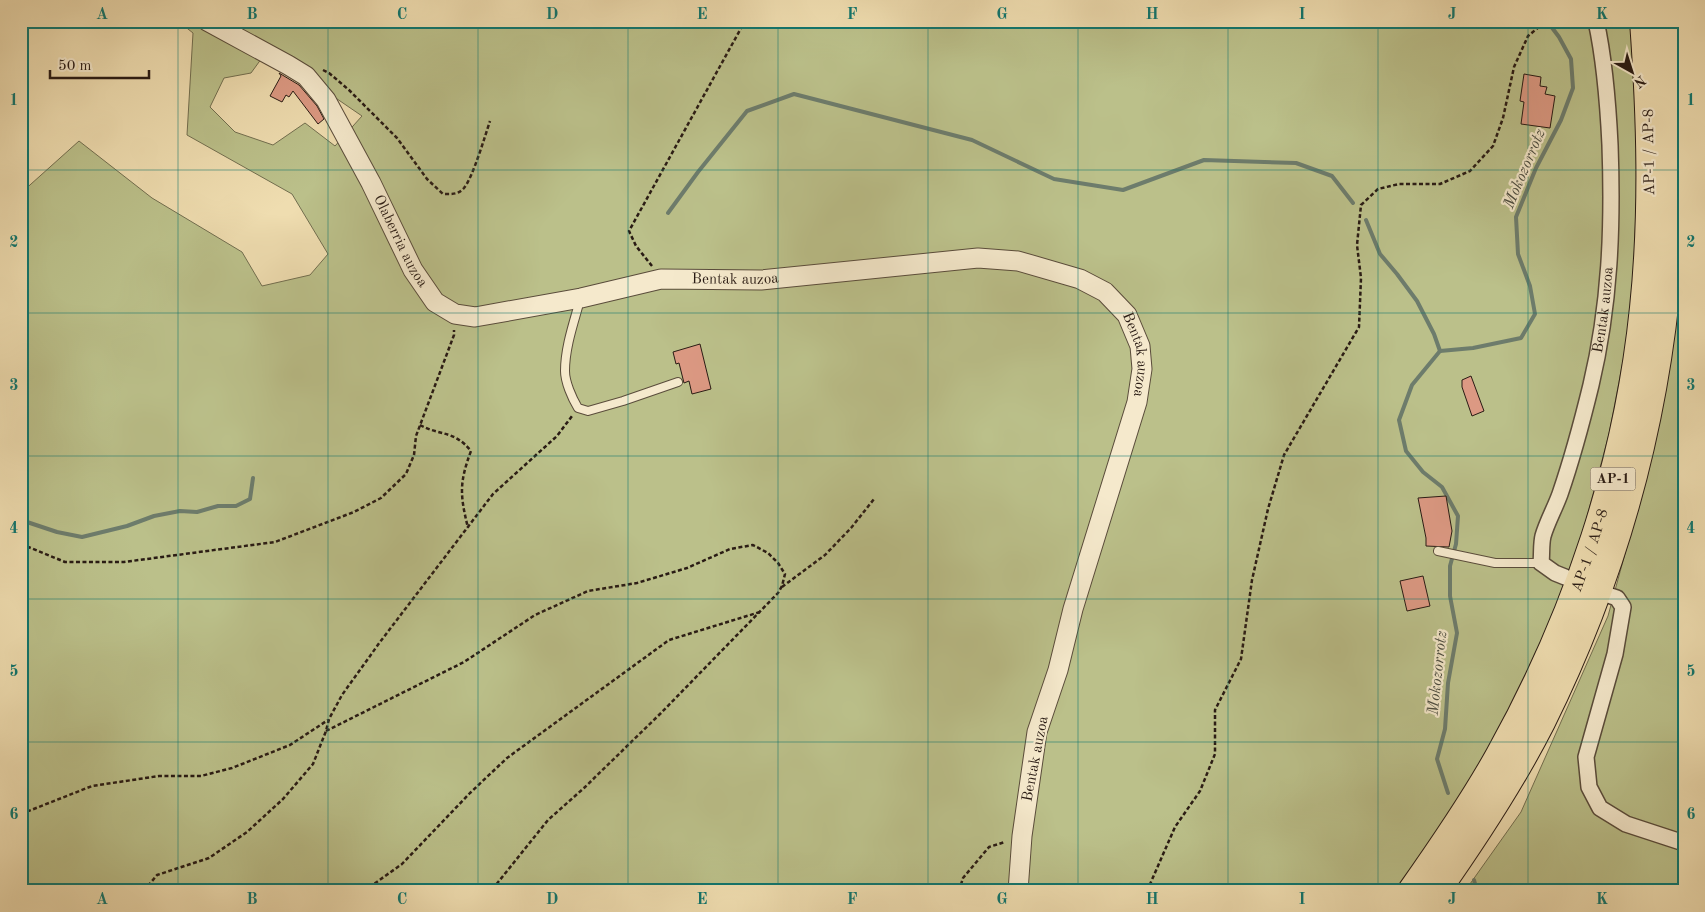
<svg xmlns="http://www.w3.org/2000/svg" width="1705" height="912" font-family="'Old Standard TT',serif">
<rect width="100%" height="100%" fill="#efddb0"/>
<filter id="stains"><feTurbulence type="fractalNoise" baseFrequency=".004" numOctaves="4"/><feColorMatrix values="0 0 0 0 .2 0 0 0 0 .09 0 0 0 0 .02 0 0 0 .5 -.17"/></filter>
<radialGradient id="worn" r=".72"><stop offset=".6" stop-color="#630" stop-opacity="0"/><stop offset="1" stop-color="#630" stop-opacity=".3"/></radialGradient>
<path fill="#bbc08a" stroke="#726e4f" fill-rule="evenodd" d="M178,21h1506v870h-219l56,-79 87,-196 42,-154 -13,-276 -5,128 -23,120 -25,94 -32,106 -58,121 -91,136h-1382v-698l58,-52 73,57 90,54 20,34 48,-11 18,-21 -36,-60 -105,-59 6,-102zM267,51l95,65 -27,30 -30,-23 -32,22 -38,-13 -25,-25 14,-29 27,-5z"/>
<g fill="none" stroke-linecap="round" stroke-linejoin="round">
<g stroke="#6d7c6c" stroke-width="4">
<path d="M668,213l30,-41 49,-61 47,-17 178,46 82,39 69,11 81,-30 92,3 36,13 21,27"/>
<path d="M1366,220l14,34 17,20 20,27 17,33 6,17"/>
<path d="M21,520l36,12 25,5 45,-11 27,-10 26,-5 17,1 21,-6h18l14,-7 3,-21"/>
<path d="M1448,793l-11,-34 8,-30 3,-46 9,-50 -7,-37v-30l6,-22 2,-28 -16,-29 -19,-15 -17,-21 -7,-31 13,-35 28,-34 33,-3 48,-10 14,-24 -5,-28 -12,-32 -2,-37 20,-49 25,-48 12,-32 -2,-29 -12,-22 -12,-16"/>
<path d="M1474,880l3,11"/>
</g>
</g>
<g fill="#dc9983" stroke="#291b14">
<path d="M279,73l20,12 18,21 7,13 -6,5 -25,-33 -4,6 -3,-2 -4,7 -12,-6 11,-20z"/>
<path d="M1524,74l17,3 -1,9 7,1 -2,7 10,2 -5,32 -29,-4 3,-22 -4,-1z"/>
<path d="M700,344l11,45 -19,5 -3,-13 -5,2 -5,-20 -3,1 -3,-12z"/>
<path d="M1471,376l13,35 -12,5 -10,-29v-7z"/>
<path d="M1446,496l6,35 -3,16 -23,-1v-8l-8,-40z"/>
<path d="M1423,576l7,30 -23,5 -7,-30z"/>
</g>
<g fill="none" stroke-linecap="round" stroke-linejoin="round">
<defs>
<g id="service">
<path d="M580,300c-6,22 -15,47 -15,71 0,11 7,27 13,37l10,3 35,-10 55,-19"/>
<path d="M1438,551l57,12h46"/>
</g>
<g id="minor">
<path id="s1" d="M1565,577l-10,-4 -14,-10c1,-9 0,-19 2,-27 4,-14 12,-28 17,-42 12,-35 22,-72 31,-109 19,-80 22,-158 19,-240 -2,-42 -5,-83 -14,-124"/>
<path d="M1611,596l6,2 6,9 -8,47 -29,103 3,30 11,21 26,16 58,19"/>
</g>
<g id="tertiary">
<path id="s2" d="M207,21l81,44 18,11 20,24 45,83 42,87 22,32 20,12 20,3 106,-19 80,-19 100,1 217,-22 40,3 62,18 25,13 22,23 13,31 2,23 -5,33 -64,207 -15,61 -21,62 -15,104 -4,55"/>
</g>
<g id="motorway">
<path id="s3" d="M1412,891c31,-44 62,-89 88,-136 77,-138 128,-290 144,-447 10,-96 7,-191 0,-287"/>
<path d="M1436,891c38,-54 75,-110 105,-169 71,-143 114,-297 127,-456 7,-81 3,-164 -3,-245"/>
</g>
</defs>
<use href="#service" stroke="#5a4c3b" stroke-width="10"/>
<use href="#minor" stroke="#5a4c3b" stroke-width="18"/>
<use href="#tertiary" stroke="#5a4c3b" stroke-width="21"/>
<use href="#motorway" stroke="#291b14" stroke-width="30"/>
<g stroke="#291b14" stroke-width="2.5" stroke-dasharray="4 2.5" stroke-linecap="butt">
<path d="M323,70l6,3 20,17 48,48 30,41 16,15c8,0 15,1 21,-6 9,-11 21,-52 26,-67"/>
<path d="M652,266l-16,-20 -7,-15 116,-210"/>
<path d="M420,425c20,11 34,5 51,26 -12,32 -11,44 -3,77"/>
<path d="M21,544l44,18h59l151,-20 79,-30 27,-14 25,-24 8,-19 2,-19 38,-101v-5"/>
<path d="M782,587l43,-32 26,-27 23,-29"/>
<path d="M326,731l138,-69 71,-47 53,-24 49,-8 50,-15 43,-19 23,-4 15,8 10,10 7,11 -3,12 -4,7 -117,120 -77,75 -36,32 -57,71"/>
<path d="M21,814l71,-28 67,-10h42l31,-8 58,-23 38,-25"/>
<path d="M144,891l13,-16 52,-17 38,-26 36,-33 30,-35 13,-33 3,-12 13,-24 38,-53 113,-148 64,-58 15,-20"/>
<path d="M364,891l38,-27 68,-71 37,-35 162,-118 91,-28"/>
<path d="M959,891l4,-13 26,-31 16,-5"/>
<path d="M1147,891l28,-64 25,-36 15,-37v-44l26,-51 11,-79 16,-71 16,-54 75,-128 2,-49 -4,-33 4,-40 17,-16 21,-5h41l30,-13 23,-25 10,-28 11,-51 14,-31 18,-15"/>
</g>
<use href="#service" stroke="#f5e9cc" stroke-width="8"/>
<use href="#minor" stroke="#f5e9cc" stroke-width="15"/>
<use href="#tertiary" stroke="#f5e9cc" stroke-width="19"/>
<use href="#motorway" stroke="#efddb0" stroke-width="28"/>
</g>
<path fill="none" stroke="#0f766e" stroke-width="1" stroke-opacity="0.55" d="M178,21v870M328,21v870M478,21v870M628,21v870M778,21v870M928,21v870M1078,21v870M1228,21v870M1378,21v870M1528,21v870M21,170h1663M21,313h1663M21,456h1663M21,599h1663M21,742h1663"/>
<g text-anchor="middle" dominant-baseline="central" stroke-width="4.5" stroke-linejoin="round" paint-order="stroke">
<rect fill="#f5e9cc" stroke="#66594b" stroke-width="1" x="1590.5" y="467.5" width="45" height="23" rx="4"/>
<g font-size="14" font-weight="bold" fill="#291b14">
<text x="1613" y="479">AP-1</text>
</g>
<g font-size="15" fill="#291b14" stroke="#f5e9cc">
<text transform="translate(1650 152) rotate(-91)">AP-1 / AP-8</text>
<text stroke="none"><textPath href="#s2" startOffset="304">Olaberria auzoa</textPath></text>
<text stroke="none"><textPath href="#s2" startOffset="682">Bentak auzoa</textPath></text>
<text stroke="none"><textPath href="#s1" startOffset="290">Bentak auzoa</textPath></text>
<text stroke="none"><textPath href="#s2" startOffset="1132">Bentak auzoa</textPath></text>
<text stroke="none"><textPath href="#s3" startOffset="386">AP-1 / AP-8</textPath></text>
<text transform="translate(1036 759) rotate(-79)">Bentak auzoa</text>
</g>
<g font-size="16" font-style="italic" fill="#4b4c40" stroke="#f5e9cc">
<text transform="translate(1525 169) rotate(-67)">Mokozorrotz</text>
<text transform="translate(1438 673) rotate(-84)">Mokozorrotz</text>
</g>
</g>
<rect width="1705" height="912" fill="none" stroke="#efddb0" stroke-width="55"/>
<g transform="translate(1632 72) rotate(141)" stroke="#f5e9cc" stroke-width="4" paint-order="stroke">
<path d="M0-4L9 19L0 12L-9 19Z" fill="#291b14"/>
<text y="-8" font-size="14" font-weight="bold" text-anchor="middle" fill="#291b14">N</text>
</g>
<path d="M50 70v8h99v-8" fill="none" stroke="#291b14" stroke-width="2.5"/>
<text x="58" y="70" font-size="15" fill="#291b14" stroke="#f5e9cc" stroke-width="4" paint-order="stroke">50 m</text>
<rect x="28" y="28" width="1650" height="856" fill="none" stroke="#0f766e" stroke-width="2"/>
<g font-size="16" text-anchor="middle" font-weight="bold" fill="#0f766e">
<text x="102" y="19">A</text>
<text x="252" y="19">B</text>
<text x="402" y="19">C</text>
<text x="552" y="19">D</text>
<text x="702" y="19">E</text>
<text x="852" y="19">F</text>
<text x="1002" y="19">G</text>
<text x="1152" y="19">H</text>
<text x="1302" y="19">I</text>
<text x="1452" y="19">J</text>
<text x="1602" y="19">K</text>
<text x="14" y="105">1</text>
<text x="1691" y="105">1</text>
<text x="14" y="247">2</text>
<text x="1691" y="247">2</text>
<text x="14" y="390">3</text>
<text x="1691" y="390">3</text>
<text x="14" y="533">4</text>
<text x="1691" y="533">4</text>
<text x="14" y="676">5</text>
<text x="1691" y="676">5</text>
<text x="14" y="819">6</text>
<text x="1691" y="819">6</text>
<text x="102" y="904">A</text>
<text x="252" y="904">B</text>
<text x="402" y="904">C</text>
<text x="552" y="904">D</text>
<text x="702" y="904">E</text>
<text x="852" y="904">F</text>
<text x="1002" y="904">G</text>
<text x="1152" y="904">H</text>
<text x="1302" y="904">I</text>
<text x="1452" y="904">J</text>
<text x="1602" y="904">K</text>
</g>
<rect width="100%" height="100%" filter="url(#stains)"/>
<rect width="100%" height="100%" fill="url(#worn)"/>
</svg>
